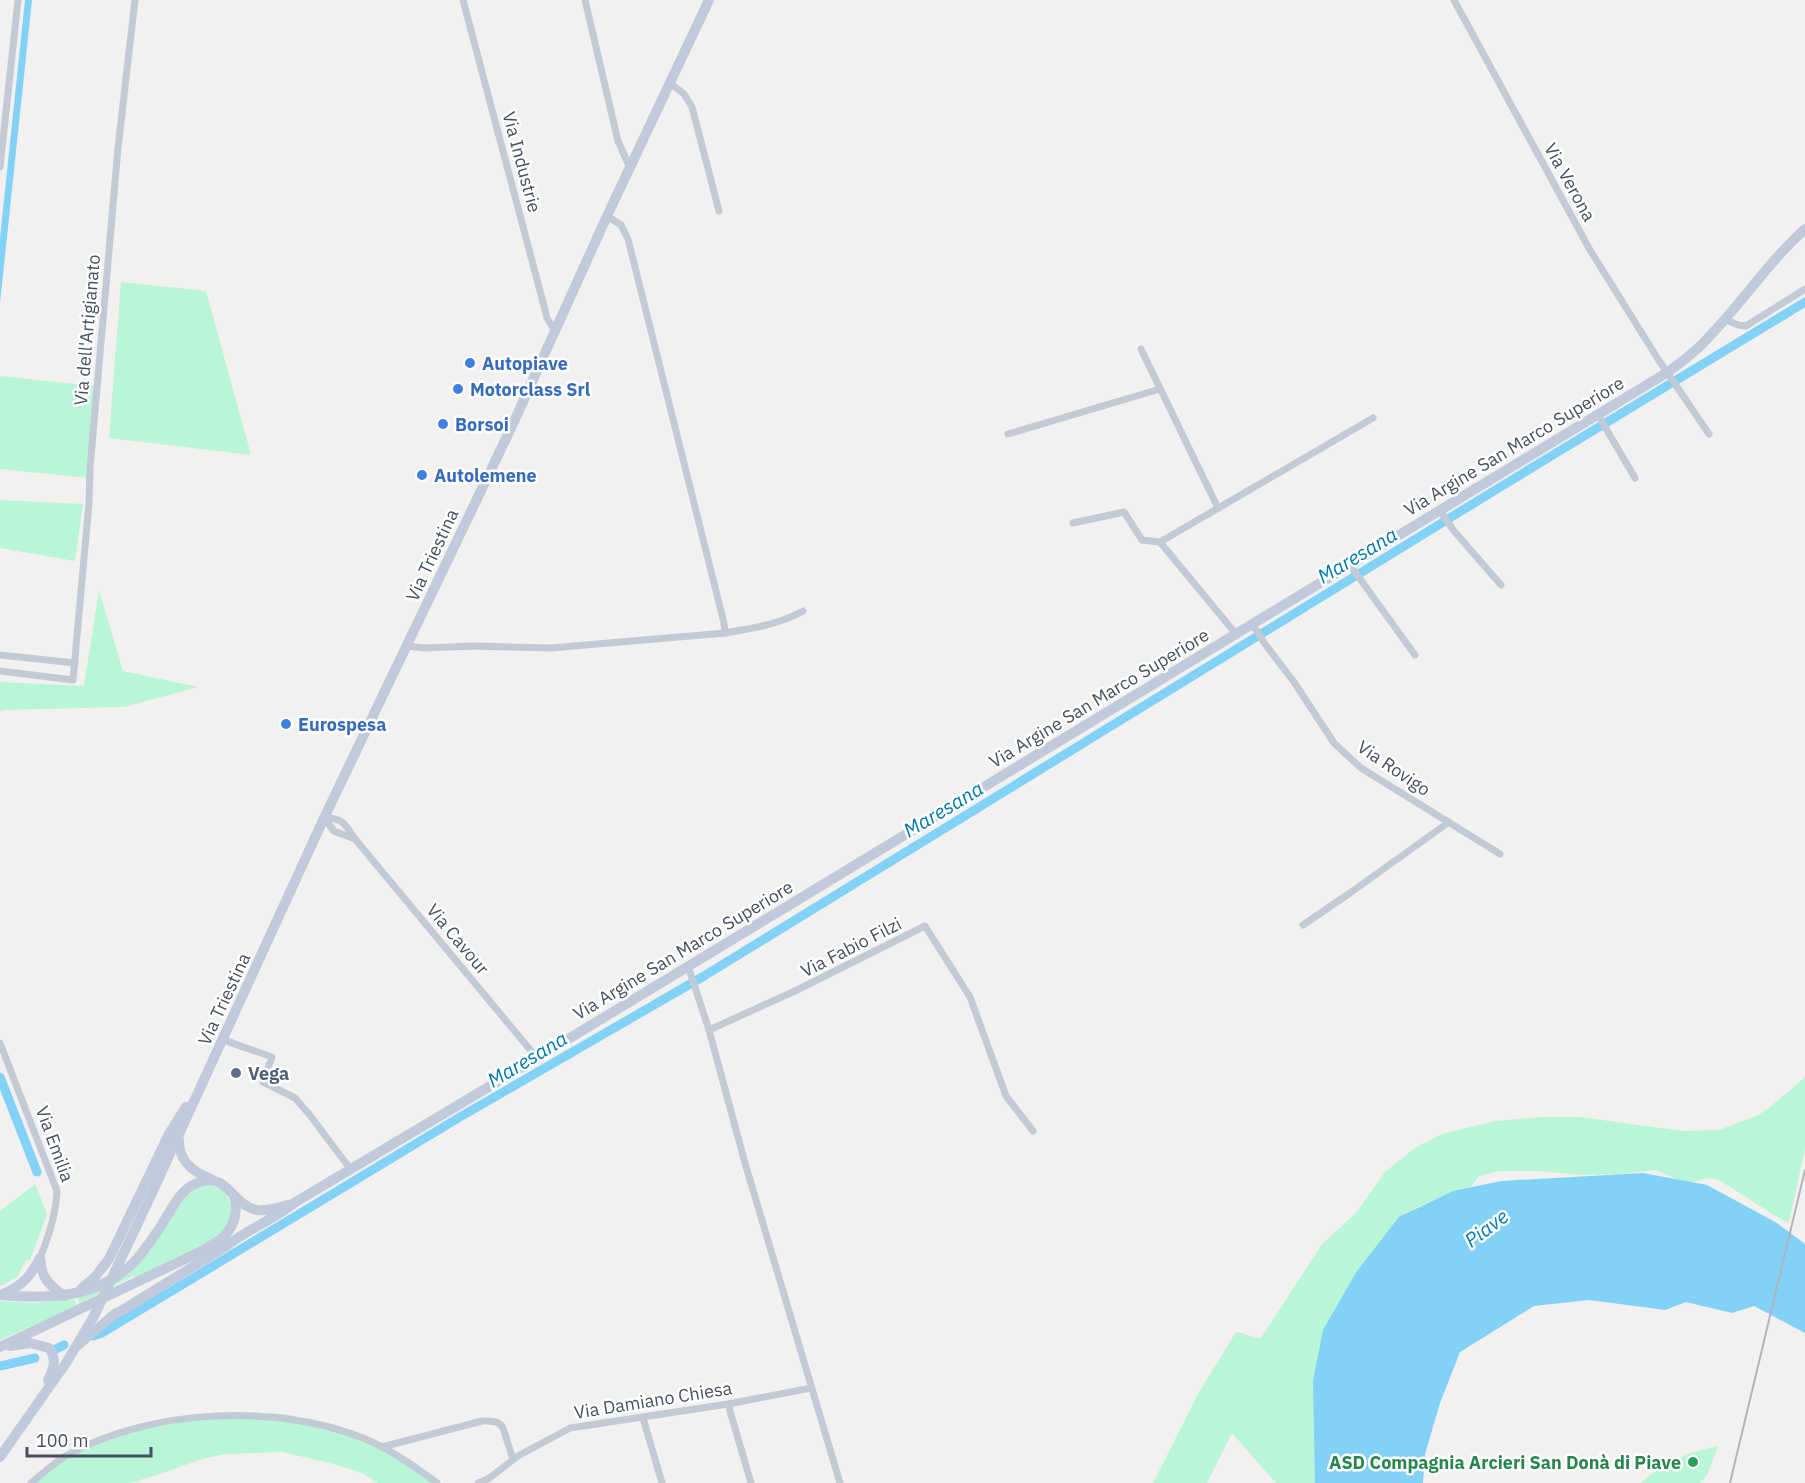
<svg xmlns="http://www.w3.org/2000/svg" width="1805" height="1483" font-family="'IBM Plex Sans',sans-serif">
<rect width="100%" height="100%" fill="#f3f0f0"/>
<g fill="#b9f5d7">
<path d="M121,282l85,9 45,164 -142,-17z"/>
<path d="M0,376l94,10 -5,92 -89,-9z"/>
<path d="M0,500l83,4 -8,57 -75,-13z"/>
<path d="M99,590l24,81 75,16 -74,20 -120,3 -4,1v-29l84,4z"/>
<path d="M1805,1077v72l-16,73 -7,-2 -63,-40 -12,-2 -20,6 -31,-14 -38,4 -37,1 -43,-4h-39l-20,5 -10,13 -15,8 -20,3 -18,8 -18,14 -75,261h-47l-44,-50 -25,50h-54l45,-89 38,-62c9,1 16,6 25,6l61,-94 34,-31 29,-41 30,-24 27,-14 53,-13 46,-4h39l103,14 36,-1 37,-14 12,-7z"/>
<path d="M35,1184l12,30 -17,46h-4l-9,17 -17,9v-75z"/>
<path d="M201,1185c26,2 27,8 31,31l-10,17 -18,12 -67,32 -4,-1 -54,28 -2,-7 39,-15 65,-83z"/>
<path d="M74,1299l3,7 -77,34v-39l35,2z"/>
<path d="M213,1413l72,1 70,17 61,35 22,17h-60l-16,-10 -32,-10 -48,-11 -57,2 -26,6 -42,15 -27,8h-94l48,-39 54,-20z"/>
<path d="M1718,1446l-11,29 -7,8h-60l17,-13 33,-17z"/>
</g>
<g fill="#82d1f6">
<path d="M25,0h7l-32,303v-65z"/>
<path d="M1643,1173l64,12 70,38 28,21v89l-51,-27 -22,7 -46,-11 -21,8 -76,-10 -55,6 -74,46 -20,51 -15,51 -2,29h-108l-2,-102 10,-51 34,-59 42,-54 54,-26 48,-10z"/>
</g>
<g fill="none" stroke-linecap="round" stroke-linejoin="round">
<g stroke="#82d1f6" stroke-width="9">
<path d="M0,1077l37,95"/>
<path d="M93,1336l9,-3 358,-216 244,-141 793,-487 308,-187"/>
<path d="M56,1349l8,-4"/>
<path d="M0,1366l35,-8"/>
</g>
<g stroke="#c2cad6" stroke-width="7">
<path d="M463,0l81,306 3,12 8,13"/>
<path d="M585,0l33,141 12,27"/>
<path d="M1454,0l136,250 68,109 51,75"/>
<path d="M671,84l13,10 8,13 27,104"/>
<path d="M0,167l18,-167"/>
<path d="M1724,319l14,6 8,1 59,-37"/>
<path d="M1141,349l77,159"/>
<path d="M1598,415l37,63"/>
<path d="M1008,434l152,-45"/>
<path d="M1440,511l14,20 47,54"/>
<path d="M1073,523l51,-11 18,28 18,2"/>
<path d="M1350,565l65,90"/>
<path d="M1253,625l12,19 29,38 40,61 27,25 139,86"/>
<path d="M725,633c28,-5 53,-8 78,-22"/>
<path d="M1236,634l-76,-92 213,-124"/>
<path d="M407,646l17,2 50,-2 77,2 174,-15 -1,-10 -96,-384 -7,-14 -14,-9"/>
<path d="M0,655l75,8"/>
<path d="M0,671l73,9 16,-177 1,-35 28,-320 17,-148"/>
<path d="M324,818c18,-1 22,7 31,21l182,219"/>
<path d="M324,818l10,13 21,8"/>
<path d="M1303,925l47,-32 99,-71"/>
<path d="M688,966l21,64 36,133 95,320"/>
<path d="M709,1030l86,-39 130,-65 45,71 36,99 27,35"/>
<path d="M223,1039c16,8 32,11 49,18l-9,25 32,16 14,16 42,56"/>
<path d="M0,1043l57,148c-1,24 -8,45 -17,67"/>
<path d="M728,1404l23,79"/>
<path d="M643,1418l19,65"/>
<path d="M382,1447l100,-26c8,0 17,-1 21,7l10,31"/>
<path d="M31,1483c12,-10 23,-20 36,-28 83,-46 209,-52 296,-17 27,11 51,28 74,45"/>
<path d="M478,1483l10,-4 30,-23 52,-28 158,-24 83,-16"/>
</g>
<g stroke="#c0cadb" stroke-width="10">
<path d="M179,1139c-1,22 14,33 32,40"/>
<path d="M152,1193l172,-375 188,-392 95,-210 102,-216"/>
<path d="M218,1243c15,-15 21,-26 16,-47"/>
<path d="M40,1259c2,20 8,25 24,37"/>
<path d="M81,1289l14,-12 14,-18 60,-125 17,-27"/>
<path d="M3,1294c19,-8 28,-18 37,-36"/>
<path d="M0,1295c48,4 96,4 133,-32 11,-11 19,-24 28,-37 9,-14 18,-35 34,-42 33,-15 35,21 62,26 11,1 21,-2 31,-5"/>
<path d="M111,1317l114,-70c21,-17 48,-27 69,-44l243,-145 1131,-686c10,-7 20,-15 29,-23 39,-37 68,-84 108,-120"/>
<path d="M78,1345l38,-32"/>
<path d="M10,1346l20,-3 19,5c8,11 5,21 -1,32"/>
<path d="M0,1347l202,-96 21,-13"/>
<path d="M0,1457l66,-94 28,-47"/>
</g>
<path stroke="#b1b4bb" stroke-width="2" d="M1730,1483l75,-313"/>
<path stroke="#c0cadb" stroke-width="10" d="M94,1316l58,-123"/>
</g>
<g fill="#3f7fe0" stroke="#fff" stroke-width="2">
<circle cx="470" cy="363" r="6"/>
<circle cx="458" cy="389" r="6"/>
<circle cx="443" cy="424" r="6"/>
<circle cx="422" cy="475" r="6"/>
<circle cx="286" cy="724" r="6"/>
</g>
<circle fill="#5c6f8a" stroke="#fff" stroke-width="2" cx="236" cy="1073" r="6"/>
<circle fill="#2e9e5b" stroke="#fff" stroke-width="2" cx="1693" cy="1462" r="6"/>
<g text-anchor="middle" dominant-baseline="central" stroke-width="5" stroke-linejoin="round" paint-order="stroke">
<g font-size="18" fill="#455060" stroke="#fff">
<text transform="translate(522 162) rotate(75)">Via Industrie</text>
<text transform="translate(1570 182) rotate(61)">Via Verona</text>
<text transform="translate(87 330) rotate(-85)">Via dell'Artigianato</text>
<text transform="translate(1514 446) rotate(-31)">Via Argine San Marco Superiore</text>
<text transform="translate(432 555) rotate(-65)">Via Triestina</text>
<text transform="translate(1099 698) rotate(-31)">Via Argine San Marco Superiore</text>
<text transform="translate(1394 768) rotate(34)">Via Rovigo</text>
<text transform="translate(458 939) rotate(50)">Via Cavour</text>
<text transform="translate(851 947) rotate(-27)">Via Fabio Filzi</text>
<text transform="translate(683 950) rotate(-31)">Via Argine San Marco Superiore</text>
<text transform="translate(224 999) rotate(-65)">Via Triestina</text>
<text transform="translate(55 1144) rotate(70)">Via Emilia</text>
<text transform="translate(653 1400) rotate(-9)">Via Damiano Chiesa</text>
</g>
<g font-size="18" font-weight="bold" fill="#366cbe" stroke="#fff" text-anchor="start">
<text x="482" y="363">Autopiave</text>
<text x="470" y="389">Motorclass Srl</text>
<text x="455" y="424">Borsoi</text>
<text x="434" y="475">Autolemene</text>
<text x="298" y="724">Eurospesa</text>
</g>
<g font-size="18" font-weight="bold" fill="#4e5e75" stroke="#fff" text-anchor="start">
<text x="248" y="1073">Vega</text>
</g>
<g font-size="18" font-weight="bold" fill="#27864d" stroke="#fff" text-anchor="end">
<text x="1681" y="1462">ASD Compagnia Arcieri San Donà di Piave</text>
</g>
<g font-size="20" font-style="italic" fill="#0179b0" stroke="#fff">
<text transform="translate(1357 555) rotate(-31)">Maresana</text>
<text transform="translate(943 809) rotate(-31)">Maresana</text>
<text transform="translate(527 1059) rotate(-31)">Maresana</text>
<text transform="translate(1486 1228) rotate(-37)">Piave</text>
</g>
</g>
<path d="M27 1447v9h124v-9" fill="none" stroke="#455060" stroke-width="3"/>
<text x="36" y="1447" font-size="18" fill="#455060" stroke="#ffffff" stroke-width="4.5" paint-order="stroke">100 m</text>
</svg>
